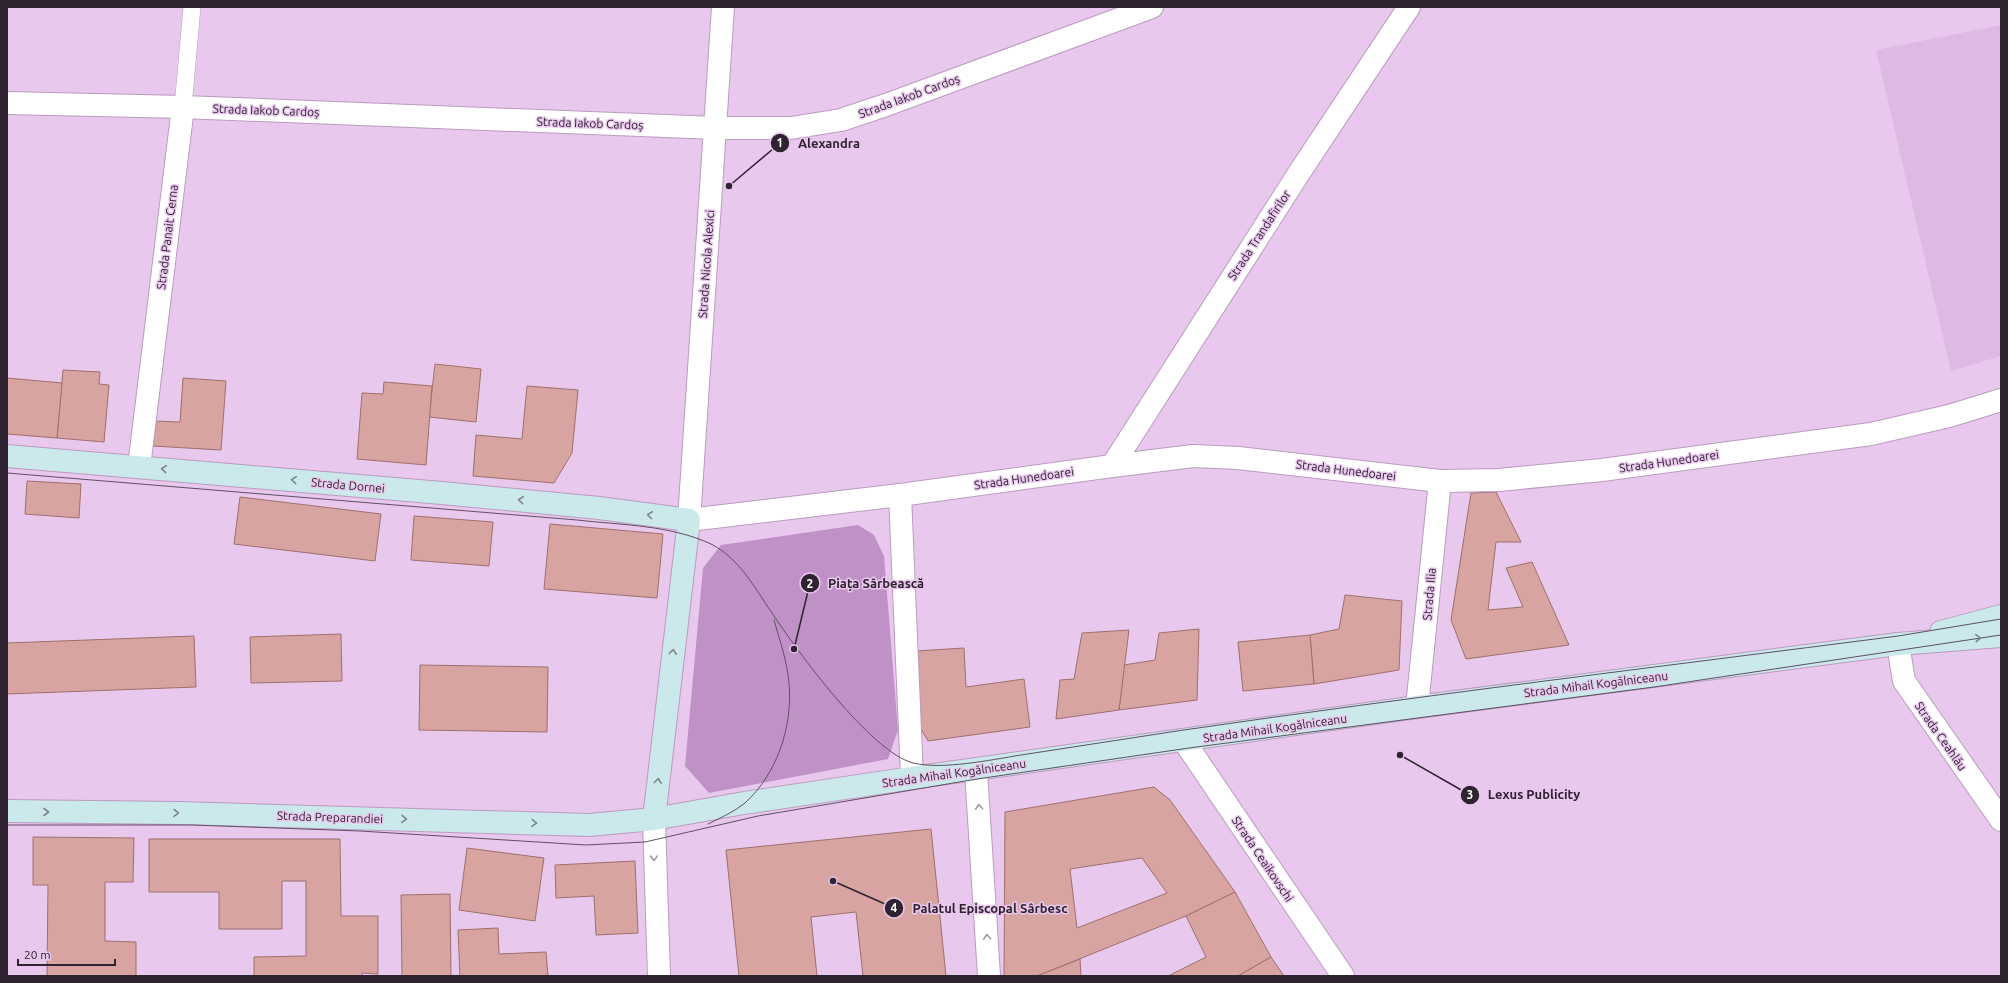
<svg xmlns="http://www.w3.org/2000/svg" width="2008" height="983" font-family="Ubuntu,sans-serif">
<rect width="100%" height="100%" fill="#e9c8ed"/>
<path fill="#deb9e3" d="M2001,25v331l-50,15 -75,-321z"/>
<path fill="#c091c6" d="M858,525l16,10 10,21 14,174 -10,29 -179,34 -24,-27 18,-198 18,-23z"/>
<g fill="#d8a4a1" stroke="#9f6f6c" fill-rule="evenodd">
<path d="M435,364l46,5 -5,53 -47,-5z"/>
<path d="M63,370l37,2 -1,12 10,1 -5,57 -47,-4z"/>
<path d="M7,378l55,5 -5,55 -50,-4z"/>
<path d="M183,378l43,3 -5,69 -68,-4 1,-25 26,1z"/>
<path d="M384,382l48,4 -6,79 -69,-6 5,-66 21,1z"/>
<path d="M527,386l51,4 -6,63 -18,30 -81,-7 3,-41 46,4z"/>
<path d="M27,481l54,3 -2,34 -54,-4z"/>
<path d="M1496,492l25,50h-25l-8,68 35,-3 -17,-39 26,-6 37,83 -103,14 -15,-39 20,-127z"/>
<path d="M240,497l141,17 -6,47 -141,-17z"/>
<path d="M414,516l79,6 -4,44 -78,-6z"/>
<path d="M550,524l113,10 -6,64 -113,-9z"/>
<path d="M1345,595l57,6 -3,69 -85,14 -4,-49 29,-6z"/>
<path d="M1199,629l-2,71 -78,10 5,-45 31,-5 4,-27z"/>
<path d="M1129,630l-10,80 -63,9 4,-39 14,-1 8,-46z"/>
<path d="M341,634l1,47 -91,2 -1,-46z"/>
<path d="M1310,635l4,49 -71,7 -5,-49z"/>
<path d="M194,636l2,51 -189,7v-51z"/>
<path d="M964,648l2,39 58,-8 6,48 -102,14 -11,-19 -1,-71z"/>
<path d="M420,665l128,2 -1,65 -128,-2z"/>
<path d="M1154,787l16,13 65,92 -49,24 -149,60h-33l1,-164zM1142,858l25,35 -90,35 -7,-59z"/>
<path d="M931,829l15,147h-83l-7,-64 -45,5 6,59h-78l-13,-126z"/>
<path d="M33,837l101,1 -1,44h-28v59l31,1v34h-89l1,-91h-15z"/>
<path d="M149,839h191l1,77h37v58l-16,-1v3h-108v-19l52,-1v-75h-24v48h-63v-37h-70z"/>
<path d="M467,848l77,10 -9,63 -76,-11z"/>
<path d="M635,861l3,72 -42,2 -2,-39 -38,2 -1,-33z"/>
<path d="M1235,892l36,65 -33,19h-70l38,-19 -20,-41z"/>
<path d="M450,894l1,82h-49l-1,-81z"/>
<path d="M498,928l1,26 47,-2 2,24h-88l-2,-46z"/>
<path d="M1271,957l13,19h-46z"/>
<path d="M1080,959l1,17h-44z"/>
</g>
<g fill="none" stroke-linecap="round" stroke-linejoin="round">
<defs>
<path id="service" d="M183,107l9,-100"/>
<path id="pedestrian" d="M139,467l44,-360"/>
<g id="minor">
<path d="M723,7l-34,513 211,-25 212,-29 81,-10 45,2 202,23 59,-1 103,-10 269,-36 78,-18 52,-16"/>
<path d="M7,103l176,4 533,21h75l50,-8 45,-15 266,-98"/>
<path d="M1112,466l187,-293 110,-166"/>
<path d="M900,495l12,283"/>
<path d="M1898,644l6,37 97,139"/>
<path d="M1417,707l23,-226"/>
<path d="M1184,741l159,235"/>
<path d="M976,771l13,205"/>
<path d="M654,819l5,157"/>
</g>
<g id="secondary">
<path d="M7,456l435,37 157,15 90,12 -35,299"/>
<path d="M1941,632l60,-16"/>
<path d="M7,811l172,2 410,12 65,-6 90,-16 168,-25 505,-71 481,-63 103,-8"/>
</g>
</defs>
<use href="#service" stroke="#bb9bbf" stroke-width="18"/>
<use href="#pedestrian" stroke="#bb9bbf" stroke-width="24"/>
<use href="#minor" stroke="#bb9bbf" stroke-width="24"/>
<use href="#secondary" stroke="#bb9bbf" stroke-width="24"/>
<use href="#service" stroke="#fff" stroke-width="17"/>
<use href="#pedestrian" stroke="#fff" stroke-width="22"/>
<use href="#minor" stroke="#fff" stroke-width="22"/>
<use href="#secondary" stroke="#cbe8eb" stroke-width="22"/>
<g stroke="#604f63" stroke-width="1">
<path d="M7,473l570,47c44,5 93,5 134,24 29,15 43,43 61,69 25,38 99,139 141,150 30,7 77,-3 108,-8 52,-8 104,-16 156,-24 240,-35 480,-64 721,-95l103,-17"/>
<path d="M708,824c12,-6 26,-12 37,-21 32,-29 48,-77 44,-120 -2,-22 -9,-42 -15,-63"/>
<path d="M7,825h186l167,6 226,14 59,-3 113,-26 219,-37 212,-31 465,-61 347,-52"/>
</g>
</g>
<defs><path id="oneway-chevron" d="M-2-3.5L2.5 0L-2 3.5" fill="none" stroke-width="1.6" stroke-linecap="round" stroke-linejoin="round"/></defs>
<g stroke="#7d868e">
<use href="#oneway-chevron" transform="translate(164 469) rotate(-175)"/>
<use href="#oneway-chevron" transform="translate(294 480) rotate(-175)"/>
<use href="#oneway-chevron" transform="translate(521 500) rotate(-175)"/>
<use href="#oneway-chevron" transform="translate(650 515) rotate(-172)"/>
<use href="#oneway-chevron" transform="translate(1978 638) rotate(-4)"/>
<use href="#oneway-chevron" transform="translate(673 652) rotate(-83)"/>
<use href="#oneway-chevron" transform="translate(658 781) rotate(-83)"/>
<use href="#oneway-chevron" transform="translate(46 812)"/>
<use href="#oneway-chevron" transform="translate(176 813) rotate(1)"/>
<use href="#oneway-chevron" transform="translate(404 819) rotate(2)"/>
<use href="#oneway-chevron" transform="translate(534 823) rotate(2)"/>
</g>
<g stroke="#a19ca2">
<use href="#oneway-chevron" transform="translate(979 807) rotate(-94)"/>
<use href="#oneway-chevron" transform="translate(654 858) rotate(88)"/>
<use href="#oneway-chevron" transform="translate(987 937) rotate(-94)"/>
</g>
<g text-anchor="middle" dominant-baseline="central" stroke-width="3" stroke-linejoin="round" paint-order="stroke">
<g font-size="12" fill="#2f2331" stroke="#e9c8ed">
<text transform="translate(909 96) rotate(-20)">Strada Iakob Cardoș</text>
<text transform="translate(266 110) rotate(2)">Strada Iakob Cardoș</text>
<text transform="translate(590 123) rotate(2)">Strada Iakob Cardoș</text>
<text transform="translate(1259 235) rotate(-57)">Strada Trandafirilor</text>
<text transform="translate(167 237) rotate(-83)">Strada Panait Cerna</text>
<text transform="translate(706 264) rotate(-86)">Strada Nicola Alexici</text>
<text transform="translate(1669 461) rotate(-8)">Strada Hunedoarei</text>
<text transform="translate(1346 470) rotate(7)">Strada Hunedoarei</text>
<text transform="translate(1024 478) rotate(-8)">Strada Hunedoarei</text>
<text transform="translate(348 485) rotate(5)">Strada Dornei</text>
<text transform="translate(1429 594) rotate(-85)">Strada Ilia</text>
<text transform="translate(1596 684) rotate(-7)">Strada Mihail Kogălniceanu</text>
<text transform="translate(1275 728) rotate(-8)">Strada Mihail Kogălniceanu</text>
<text transform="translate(1941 736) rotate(55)">Strada Ceahlău</text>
<text transform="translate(954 773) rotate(-8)">Strada Mihail Kogălniceanu</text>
<text transform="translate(330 817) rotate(2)">Strada Preparandiei</text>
<text transform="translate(1263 859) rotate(56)">Strada Ceaikovschi</text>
</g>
</g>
<path fill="none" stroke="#2f2331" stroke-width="1.5" d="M729 186L780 143M794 649L810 583M1400 755L1470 795M833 881L894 908"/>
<g fill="#2f2331" stroke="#e9c8ed" stroke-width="1.5">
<circle cx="729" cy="186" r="4"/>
<circle cx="794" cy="649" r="4"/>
<circle cx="1400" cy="755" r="4"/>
<circle cx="833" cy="881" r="4"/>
<circle cx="780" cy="143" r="10"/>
<circle cx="810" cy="583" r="10"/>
<circle cx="1470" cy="795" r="10"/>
<circle cx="894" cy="908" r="10"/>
</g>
<g font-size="12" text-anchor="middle" font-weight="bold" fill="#fff">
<text x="780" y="147">1</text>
<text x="810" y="588">2</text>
<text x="1470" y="799">3</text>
<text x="894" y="912">4</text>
</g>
<g font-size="13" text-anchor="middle" font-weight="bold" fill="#2f2331" stroke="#e9c8ed" stroke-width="3" stroke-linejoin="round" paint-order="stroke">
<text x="829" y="148">Alexandra</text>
<text x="876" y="588">Piața Sârbească</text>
<text x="1534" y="799">Lexus Publicity</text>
<text x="990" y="913">Palatul Episcopal Sârbesc</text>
</g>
<rect width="2008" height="983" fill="none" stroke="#2f2331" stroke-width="16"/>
<path d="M18 959v6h97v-6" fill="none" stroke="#2f2331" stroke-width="2"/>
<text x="24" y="959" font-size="12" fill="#2f2331" stroke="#e9c8ed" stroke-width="3" paint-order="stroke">20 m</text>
</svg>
